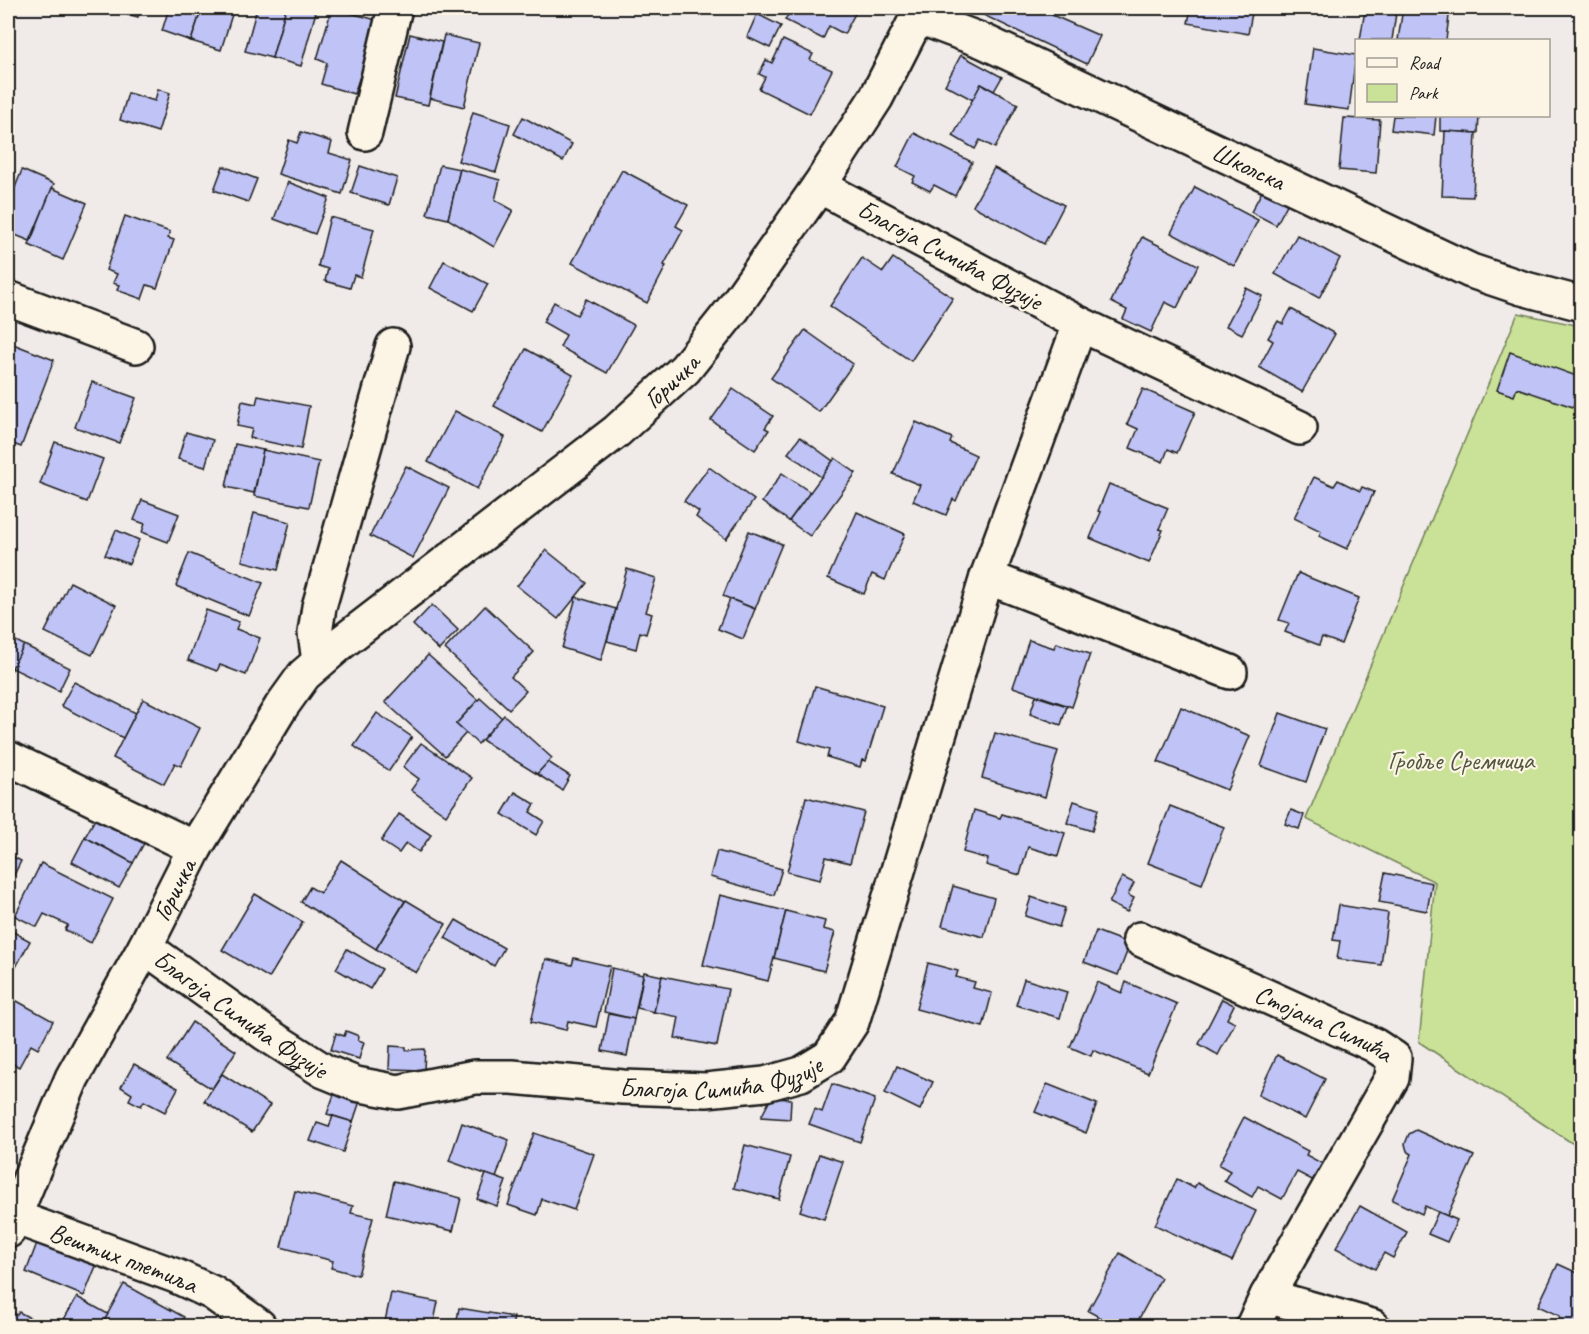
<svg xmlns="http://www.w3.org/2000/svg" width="1589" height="1334" font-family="Caveat,sans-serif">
<rect width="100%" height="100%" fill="#f0ebe8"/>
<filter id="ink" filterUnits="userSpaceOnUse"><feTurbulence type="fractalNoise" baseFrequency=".0167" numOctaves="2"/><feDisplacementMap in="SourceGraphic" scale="12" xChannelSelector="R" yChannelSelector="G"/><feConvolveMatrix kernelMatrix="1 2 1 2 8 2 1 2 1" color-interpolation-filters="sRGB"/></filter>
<g filter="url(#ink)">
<path fill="#c9e298" stroke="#727f5a" stroke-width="1.5" d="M1518,313l63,13v823l-162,-107 16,-160 -129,-63z"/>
<g fill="#bfc3f5" stroke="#1c1c1c" stroke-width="1.5">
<path d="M106,8h34l-2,9z"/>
<path d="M169,8h33l-11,33 -29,-10z"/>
<path d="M202,8h32l-13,42 -30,-9z"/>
<path d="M257,8h29l-14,50 -27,-7z"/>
<path d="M286,8h31l-16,58 -29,-8z"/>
<path d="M332,8l52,14 -16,53 -7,-2 -7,21 -33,-10 6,-21 -10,-4z"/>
<path d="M792,8h66l-14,26 -15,-8 -6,13 -38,-19z"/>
<path d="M974,8h62l64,28 -13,28 -110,-52z"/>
<path d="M1191,8h62l-5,26 -60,-11z"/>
<path d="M1270,8h28l-1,5z"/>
<path d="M1352,8h48l-1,6 -3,-1 -4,27h-32l5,-30z"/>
<path d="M1403,8h47l-4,32h-48z"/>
<path d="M757,14l24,12 -11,22 -23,-11z"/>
<path d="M410,34l32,8 -14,63 -33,-7z"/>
<path d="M444,35l35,8 -15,64 -34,-9z"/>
<path d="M783,40l30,14 -3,6 22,10 -22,44 -51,-25 6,-12 -6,-3 7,-14 6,3z"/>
<path d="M1313,48l43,7 -7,55 -44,-6z"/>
<path d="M961,55l41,22 -8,14 -13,-7 -8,16 -28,-15z"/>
<path d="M981,84l37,20 -23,44 -15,-8 -5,9 -22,-13z"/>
<path d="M158,89l12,4 -12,39 -38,-12 8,-27 27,8z"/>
<path d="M473,112l37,12 -14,48 -38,-11z"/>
<path d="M1393,116h43l-2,19 -43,-5z"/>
<path d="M1440,116h39l-1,17 -38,-2z"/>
<path d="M523,117l49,27 -9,17 -49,-27z"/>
<path d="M1344,118l36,2 -4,53 -37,-3z"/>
<path d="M1445,131l31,2 -3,64 -31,-1z"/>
<path d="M301,132l31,10 -3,11 23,7 -10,34 -64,-20 11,-34 8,3z"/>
<path d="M914,133l58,29 -17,34 -21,-11 -4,6 -18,-9 3,-6 -18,-9z"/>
<path d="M440,165l20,4 -12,50 -21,-5z"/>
<path d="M223,166l34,13 -9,23 -34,-12z"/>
<path d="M360,166l37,12 -8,27 -38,-12z"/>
<path d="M994,168l70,37 -20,39 -71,-38z"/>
<path d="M460,169l40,11 -5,20 18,10 -19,37 -46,-28z"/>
<path d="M22,170l32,14 -24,57 -22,-9v-27z"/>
<path d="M622,170l66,35 -12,21 7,4 -19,35 2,1 -19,37 -75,-40z"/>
<path d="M288,182l41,16 -14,36 -41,-15z"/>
<path d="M1266,184l25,13 -15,28 -25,-13z"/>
<path d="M1195,187l63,33 -24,46 -63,-33z"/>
<path d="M52,188l35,15 -24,57 -34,-15z"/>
<path d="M125,216l45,16 -2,6 6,2 -17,48 -10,-3 -5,14 -25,-9 2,-5 -6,-2 4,-9 -11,-4z"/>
<path d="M330,217l44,12 -13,48 -7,-2 -4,13 -25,-7 3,-12 -10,-3z"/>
<path d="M1297,235l43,23 -21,40 -44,-24z"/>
<path d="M1142,237l56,28 -21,43 -12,-6 -14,30 -28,-13 4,-9 -16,-8z"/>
<path d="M862,258l21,14 10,-14 60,40 -42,63 -81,-55z"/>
<path d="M444,261l44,23 -15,27 -43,-23z"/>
<path d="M1246,288l16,8 -20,38 -16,-8z"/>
<path d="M586,299l48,26 -27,48 -47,-26 6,-12 -23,-13 11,-20 23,13z"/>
<path d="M1291,309l44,25 -33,58 -43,-25 14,-26 -5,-3 10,-17 5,3z"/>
<path d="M805,330l48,34 -34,48 -48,-34z"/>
<path d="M8,342l46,18 -33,87 -13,-5z"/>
<path d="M526,349l47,26 -31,57 -48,-26z"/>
<path d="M1510,352l72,26v6l-9,23 -56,-19 -3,8 -17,-6z"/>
<path d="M92,382l44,16 -17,45 -44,-16z"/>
<path d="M733,389l40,27 -8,12 4,2 -14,20 -44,-30z"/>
<path d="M1143,389l52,23 -18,41 -9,-4 -5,13 -33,-14 8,-19 -11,-5z"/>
<path d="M258,396l51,10 -8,43 -51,-11 2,-9 -15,-3 5,-25 14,3z"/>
<path d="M455,411l50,26 -28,52 -49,-27z"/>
<path d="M916,422l36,16 -2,5 26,12 -20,46 -3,-2 -7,16 -33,-14 7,-16 -27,-11z"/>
<path d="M186,432l27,8 -8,27 -27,-8z"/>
<path d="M800,437l33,24 -12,16 -33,-24z"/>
<path d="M55,442l48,17 -16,43 -47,-18z"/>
<path d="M235,444l28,6 -9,43 -28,-6z"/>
<path d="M263,450l56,12 -10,45 -55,-11z"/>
<path d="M835,458l21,15 -46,63 -21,-15z"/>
<path d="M406,466l43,22 -36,70 -43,-22z"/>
<path d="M709,467l45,33 -28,39 -30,-22 3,-5 -15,-11z"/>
<path d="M782,473l28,19 -21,29 -27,-19z"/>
<path d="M1314,477l20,9 4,-6 22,11 2,-4 12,5 -27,57 -28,-13 2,-5 -27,-13z"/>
<path d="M1109,484l59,24 -9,21 4,1 -14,33 -59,-25 11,-26 -3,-1z"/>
<path d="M142,500l37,14 -11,28 -26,-10 3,-8 -11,-4z"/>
<path d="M857,512l48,22 -20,46 -13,-6 -8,20 -36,-16z"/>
<path d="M254,513l36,9 -12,48 -36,-9z"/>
<path d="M116,530l23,10 -10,24 -24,-9z"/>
<path d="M749,531l33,13 -27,65 -32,-13z"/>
<path d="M546,550l41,33 -29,36 -41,-33z"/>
<path d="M189,553l74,30 -14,33 -73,-30z"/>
<path d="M627,569l29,9 -10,34 6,2 -6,20 -6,-2 -4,17 -29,-8z"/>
<path d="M1298,573l61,25 -18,46 -19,-7 -3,8 -34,-13 4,-9 -10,-3z"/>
<path d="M70,582l46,23 -24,50 -47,-23z"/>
<path d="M576,597l40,12 -15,51 -39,-12z"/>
<path d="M730,599l25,10 -12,30 -25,-10z"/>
<path d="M432,605l26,25 -19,20 -26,-25z"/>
<path d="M485,606l49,46 -23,25 15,14 -17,18 -64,-60z"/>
<path d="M206,610l33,12 -3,7 24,9 -14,37 -26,-10 -3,6 -29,-11z"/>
<path d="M8,637l16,8 -16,32z"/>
<path d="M1029,640l25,8 2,-5 34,11 -18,53 -59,-20z"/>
<path d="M24,645l46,23 -11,23 -47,-23z"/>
<path d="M428,655l50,45 -22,24 10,9 -21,23 -60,-54z"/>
<path d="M74,682l62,31 -13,25 -62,-32z"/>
<path d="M815,686l68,20 -17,55 -4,-1 -2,7 -33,-10 2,-7 -30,-9z"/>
<path d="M1036,696l31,10 -6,19 -31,-11z"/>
<path d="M480,698l22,20 -24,26 -22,-20z"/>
<path d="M143,699l57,29 -19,38 -6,-3 -11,21 -51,-26z"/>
<path d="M1181,707l69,29 -23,54 -69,-28z"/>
<path d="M377,713l35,24 -23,34 -35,-25z"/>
<path d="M1280,713l45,16 -19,53 -45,-16z"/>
<path d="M504,715l48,43 -15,16 -55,-34z"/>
<path d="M995,733l63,18 -13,46 -63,-19z"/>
<path d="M421,743l51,35 -26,37 -35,-25 8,-11 -16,-12z"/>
<path d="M548,762l22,14 -8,14 -25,-16z"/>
<path d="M515,792l20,12 -5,8 14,9 -8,14 -34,-21z"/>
<path d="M806,797l58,15 -14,51 -24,-6 -6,23 -33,-8z"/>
<path d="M1074,801l24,8 -6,22 -25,-8z"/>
<path d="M1170,806l54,21 -22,57 -54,-21z"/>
<path d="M974,810l26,8 2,-4 63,19 -7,23 -30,-9 -8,28 -34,-10 2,-6 -25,-7z"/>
<path d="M1291,810l13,5 -5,14 -14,-5z"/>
<path d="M99,812l48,26 -14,25 -48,-26z"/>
<path d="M399,814l32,21 -12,17 -13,-9 -7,10 -18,-12z"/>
<path d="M85,837l48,26 -14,25 -47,-26z"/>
<path d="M717,851l65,18 -8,26 -64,-18z"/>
<path d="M8,854l13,7 -12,24 -1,-1z"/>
<path d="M341,860l64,41 -29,48 -75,-47 9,-15 10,6z"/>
<path d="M41,863l72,36 -22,44 -26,-13 3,-5 -24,-11 -7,13 -22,-11z"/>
<path d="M1385,873l47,10 -5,28 -48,-9z"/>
<path d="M1122,877l12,6 -6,12 6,3 -7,14 -18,-9z"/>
<path d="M953,886l41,12 -10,39 -42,-11z"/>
<path d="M255,894l48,28 -34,56 -47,-28z"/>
<path d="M720,895l66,16 -18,70 -65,-16z"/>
<path d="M1031,897l34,11 -6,19 -34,-11z"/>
<path d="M406,900l40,24 -30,49 -40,-24z"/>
<path d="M1339,905l49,8 -7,52 -44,-6 3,-18 -7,-1z"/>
<path d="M786,911l39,10 -2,8 12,3 -11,39 -50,-13z"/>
<path d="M456,920l48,28 -10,18 -49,-28z"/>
<path d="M8,929l22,12 -22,41z"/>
<path d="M1096,931l34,13 -12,31 -34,-13z"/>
<path d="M347,949l35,20 -12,20 -34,-20z"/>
<path d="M574,958l36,8 -14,61 -28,-6 -2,9 -35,-8 15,-63 26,6z"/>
<path d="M928,963l30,8 -2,6 19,5 -2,6 19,5 -9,34 -67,-18z"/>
<path d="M612,968l31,7 -9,44 -30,-7z"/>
<path d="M644,972l18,4 -8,36 -17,-4z"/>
<path d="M662,976l66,13 -11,57 -42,-8 4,-21 -25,-5z"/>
<path d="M1024,979l43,13 -7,26 -44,-13z"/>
<path d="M1097,982l25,11 4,-11 51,22 -29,69 -55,-23 -2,6 -21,-9z"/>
<path d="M8,996l45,25 -15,28 -7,-4 -12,22 -11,-6z"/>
<path d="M1222,999l12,6 -7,14 8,4 -17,32 -19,-11z"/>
<path d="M609,1014l25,5 -7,37 -25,-5z"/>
<path d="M192,1022l44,29 -24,38 -45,-28z"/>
<path d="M346,1031l13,5 -1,4 6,2 -5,17 -28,-9 5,-17 8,3z"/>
<path d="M390,1046l16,1v3l19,-1 -1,21 -35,-1z"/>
<path d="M1277,1055l48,24 -20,40 -47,-24z"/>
<path d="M134,1064l44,24 -13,24 -21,-11 -3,5 -12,-6 3,-6 -11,-7z"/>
<path d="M897,1066l36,16 -13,28 -35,-17z"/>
<path d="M222,1074l48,31 -18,27 -48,-31z"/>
<path d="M832,1084l43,15 -15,43 -51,-18 6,-15 7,3z"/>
<path d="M1047,1084l50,20 -11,29 -51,-21z"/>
<path d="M335,1092l25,9 -7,21 -26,-8z"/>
<path d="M771,1098l20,1 -1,20 -29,-2z"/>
<path d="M333,1116l20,6 -10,30 -33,-11 7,-18 12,4z"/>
<path d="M1244,1117l64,34 -2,4 19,10 -9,17 -19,-10 -15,27 -24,-13 -6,11 -28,-16 6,-10 -11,-6z"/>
<path d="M462,1123l47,17 -13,38 -47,-17z"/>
<path d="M1416,1130l58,26 -27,60 -22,-10 -3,8 -30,-14 20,-46 -5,-3 -2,-7 4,-10z"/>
<path d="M534,1133l60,21 -20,56 -32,-11 -5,16 -29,-10z"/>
<path d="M745,1145l45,12 -11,42 -45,-11z"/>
<path d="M819,1154l24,8 -19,57 -24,-8z"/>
<path d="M486,1174l20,7 -9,25 -20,-7z"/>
<path d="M1177,1179l17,9 3,-5 59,28 -24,50 -77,-36z"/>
<path d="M394,1181l67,17 -8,33 -67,-16z"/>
<path d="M295,1191l58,15 -2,7 22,5 -15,57 -27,-7 2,-7 -52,-14z"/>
<path d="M1360,1206l47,26 -14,26 -9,-5 -9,16 -39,-21z"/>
<path d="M1438,1212l19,8 -10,22 -19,-8z"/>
<path d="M39,1238l59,23 -14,35 -58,-24z"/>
<path d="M1120,1253l41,25 -26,48h-19l-28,-15z"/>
<path d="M1558,1264l24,11v51h-21l-5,-2 4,-8 -22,-10z"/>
<path d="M124,1284l60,33 -5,9h-78z"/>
<path d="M391,1293l47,9 -5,24h-49z"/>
<path d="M77,1297l31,17 -7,12h-24l-13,-7z"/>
<path d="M459,1308l55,9 -2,9h-56z"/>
<path d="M8,1309l9,6 2,-3 26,14h-37z"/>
</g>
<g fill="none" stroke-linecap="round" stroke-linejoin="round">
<defs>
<g id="minor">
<path id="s1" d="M919,17l64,24 488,230 51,17 60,16"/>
<path d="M365,133l30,-125"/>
<path d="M8,298l128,48"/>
<path d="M1080,324l220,104"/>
<path d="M987,577l243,95"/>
<path d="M319,661l-4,-28 4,-26 74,-261"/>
<path d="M8,758l187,90"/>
<path id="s2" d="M1140,939l234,106 20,13 -2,20 -125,218 -14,30"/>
<path id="s3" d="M145,947l121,87 58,37 32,13 42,8 77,-15h37l111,10 83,3 59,-6 36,-10 28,-17 23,-35 135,-445 93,-253 -261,-138"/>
<path id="s4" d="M14,1217l162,59 37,17 46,33"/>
<path id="s5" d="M8,1231l64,-153 73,-131 50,-99 86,-141 23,-32 37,-32 276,-212 68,-62 48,-60 86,-123 57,-88 46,-90"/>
<path d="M1267,1296l105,30"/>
</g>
</defs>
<use href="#minor" stroke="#1c1c1c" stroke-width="38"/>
<use href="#minor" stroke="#fcf5e5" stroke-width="33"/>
</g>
</g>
<g text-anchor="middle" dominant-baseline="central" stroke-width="4.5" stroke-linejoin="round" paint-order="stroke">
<g font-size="26" fill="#1c1c1c" stroke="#fcf5e5">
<text stroke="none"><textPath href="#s1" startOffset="362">Школска</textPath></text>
<text transform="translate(950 255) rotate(28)">Благоја Симића Фузије</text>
<text stroke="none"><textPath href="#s5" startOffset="1102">Горичка</textPath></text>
<text stroke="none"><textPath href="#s5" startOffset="380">Горичка</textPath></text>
<text stroke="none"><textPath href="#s3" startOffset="117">Благоја Симића Фузије</textPath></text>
<text stroke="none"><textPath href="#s2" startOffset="202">Стојана Симића</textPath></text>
<text stroke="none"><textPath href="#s3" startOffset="621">Благоја Симића Фузије</textPath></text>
<text stroke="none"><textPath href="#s4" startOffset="117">Вештих плетиља</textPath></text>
</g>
<g font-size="26" fill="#505741" stroke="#fcf5e5">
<text x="1461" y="760">Гробље Сремчица</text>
</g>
</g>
<rect width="1589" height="1334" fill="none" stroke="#fcf5e5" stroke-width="30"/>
<rect x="15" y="15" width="1559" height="1304" fill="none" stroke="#1c1c1c" stroke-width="2" filter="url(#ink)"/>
<rect x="1355" y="39" width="195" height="78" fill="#fcf5e5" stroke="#a29e95" stroke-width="1.5"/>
<rect x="1367" y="58" width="30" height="9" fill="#fcf5e5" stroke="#a29e95" stroke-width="1.5"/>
<text x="1409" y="69" font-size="18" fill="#1c1c1c">Road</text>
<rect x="1367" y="84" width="30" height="18" fill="#c9e298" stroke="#a29e95" stroke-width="1.5"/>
<text x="1409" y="99" font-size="18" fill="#1c1c1c">Park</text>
</svg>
